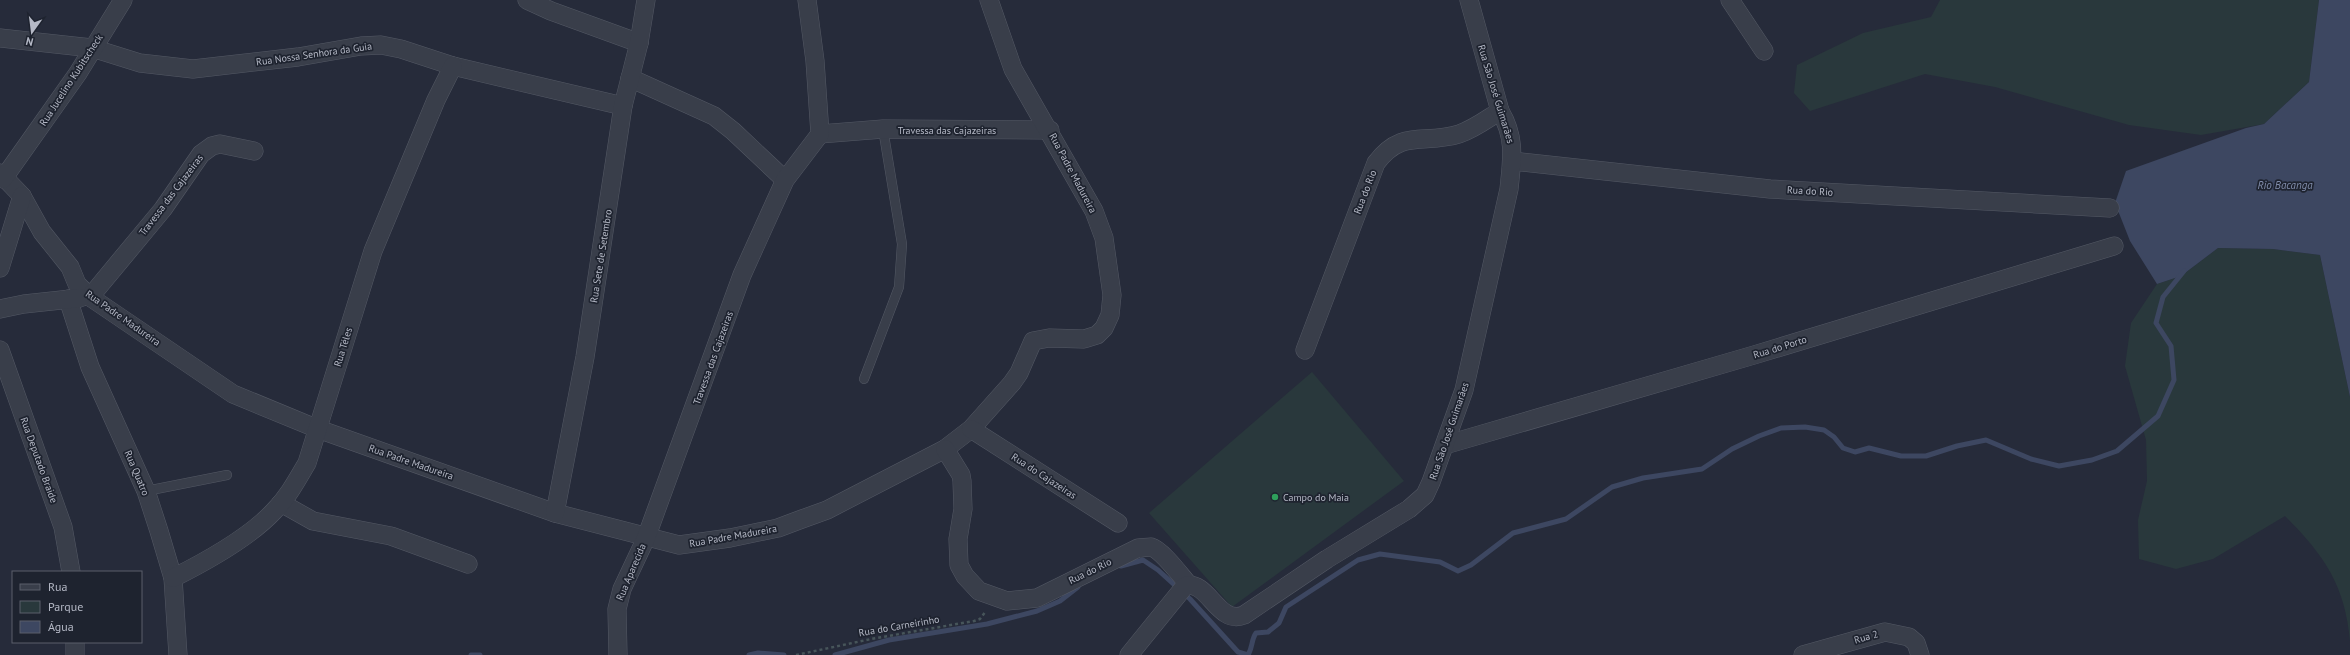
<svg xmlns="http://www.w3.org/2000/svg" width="2350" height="655" font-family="'PT Sans',sans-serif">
<rect width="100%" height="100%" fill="#262b3a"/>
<g fill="#29383c">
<path d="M1940,0h379l-10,82 -45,42 -63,11 -72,-10 -134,-38 -70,-13 -115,37 -16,-18 3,-28 66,-32 68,-16z"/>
<path d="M2218,248l55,1 47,6 30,142v244c-5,-56 -26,-86 -65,-125l-72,43 -37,10 -37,-10 -1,-39 9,-39 -1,-41 -21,-74 6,-43 26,-39 24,-8z"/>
<path d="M1312,372l92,109 -172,126 -83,-94z"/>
</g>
<path fill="#3d4761" d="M2319,0h31v397l-30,-142 -47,-6 -55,-1 -37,28 -24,8 -27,-43 -15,-38 11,-32 120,-43 18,-4 45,-42z"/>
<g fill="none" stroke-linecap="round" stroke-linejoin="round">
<g stroke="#3d4761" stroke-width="5">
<path d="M1121,566l22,-6 15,10 32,29 48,53 10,3c5,-8 3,-15 8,-22l12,-1 11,-9 7,-16 72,-47 22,-6 60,8 18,9 13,-6 42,-32 53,-14 46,-32 31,-9 59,-9 30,-20 27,-13 22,-8 24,-1 19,3 10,7 9,11 12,4 14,-4 32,8h25l31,-10 29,-6 45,19 28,7 33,-6 25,-9 41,-35 16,-36 -3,-34 -15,-23 7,-26 21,-26"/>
<path d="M471,655h9"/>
<path d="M749,655l9,-2 26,2"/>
<path d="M835,655l54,-15 98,-16 50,-13 23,-10 18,-14"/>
</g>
<defs>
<g id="lane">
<path d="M864,379l35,-92 3,-43 -19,-115"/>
<path d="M146,491l81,-16"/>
</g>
<g id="street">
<path d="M527,0l24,11 88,32"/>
<path d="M1730,0l34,51"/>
<path d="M0,38l92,10 48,15 53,6 105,-12 63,-11 20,-1 20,4 52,17 170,40"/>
<path d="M630,78l84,38 19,15 52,49"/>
<path d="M820,134l63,-5 167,1"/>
<path d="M1512,161l258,28 340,19"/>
<path d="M0,173l22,23 20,36 28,35 7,17 13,13 143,97 85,35 237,84 124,32 51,-7 48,-10 24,-9 25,-9 118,-61 26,-20 41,-46 7,-10 14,-32 16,-3 35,1 13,-4 7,-7 6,-13 2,-20 -8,-57 -10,-27 -81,-142 -24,-69"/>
<path d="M3,179l75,-106 45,-73"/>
<path d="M0,268l22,-72"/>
<path d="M90,297l73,-88 38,-55 11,-8 8,-2 34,7"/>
<path d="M68,299l22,68 56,124 13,40 14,47 5,77"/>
<path d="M0,309l24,-5 56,-6"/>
<path d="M0,350l63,177 8,45"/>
<path d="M1305,350l71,-187c26,-35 48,-18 83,-29 15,-5 28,-15 41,-23"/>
<path d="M971,429l147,94"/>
<path d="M1445,445l309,-90 360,-109"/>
<path d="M945,449l16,26 1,6 1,28 -5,30 1,26 6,11 14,15 28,10 30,-3 101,-50c4,0 9,-1 13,-1 11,3 30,29 38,38"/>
<path d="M281,503l32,18 78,15 77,28"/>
<path d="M555,513l30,-156 38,-251 16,-63 7,-43"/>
<path d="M173,578c32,-16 76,-40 101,-67 14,-14 23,-31 33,-48l66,-212 63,-151 17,-34"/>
<path d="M75,642v13"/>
<path d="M618,655l-1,-46 5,-20 24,-51 96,-263 43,-95 35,-46 -5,-73 -8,-61"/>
<path d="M1129,655l56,-69c23,-7 33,40 59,29l83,-56 82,-50 16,-14 6,-13 33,-92 45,-201c3,-30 7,-51 -9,-78l-31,-111"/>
<path d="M1803,655l82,-23 24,5 7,6 4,12"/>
</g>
</defs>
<use href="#lane" stroke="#545965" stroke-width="10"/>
<use href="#street" stroke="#545965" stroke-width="19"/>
<path stroke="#47555a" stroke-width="2.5" stroke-dasharray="3 3" stroke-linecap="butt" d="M796,655l75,-16 103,-18 6,-2 6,-8"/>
<use href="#lane" stroke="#393e4a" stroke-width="9"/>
<use href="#street" stroke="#393e4a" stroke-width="18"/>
</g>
<circle fill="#2e9e5b" stroke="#1e232f" stroke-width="1.5" cx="1275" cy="497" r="4"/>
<g text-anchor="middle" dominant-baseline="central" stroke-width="3.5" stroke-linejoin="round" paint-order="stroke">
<g font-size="10" fill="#b5b9c6" stroke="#1e232f">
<text transform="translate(314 54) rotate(-8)">Rua Nossa Senhora da Guia</text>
<text transform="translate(71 80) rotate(-57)">Rua Jucelino Kubitscheck</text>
<text transform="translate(1496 94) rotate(73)">Rua São José Guimarães</text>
<text x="947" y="130">Travessa das Cajazeiras</text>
<text transform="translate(1073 173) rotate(62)">Rua Padre Madureira</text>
<text transform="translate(1810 191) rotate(3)">Rua do Rio</text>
<text transform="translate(1365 192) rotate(-69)">Rua do Rio</text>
<text transform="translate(171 195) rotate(-53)">Travessa das Cajazeiras</text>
<text transform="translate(601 256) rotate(-81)">Rua Sete de Setembro</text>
<text transform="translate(123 318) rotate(35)">Rua Padre Madureira</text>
<text transform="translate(343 347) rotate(-73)">Rua Téles</text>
<text transform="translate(1780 347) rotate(-17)">Rua do Porto</text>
<text transform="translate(713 358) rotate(-70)">Travessa das Cajazeiras</text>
<text transform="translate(1449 431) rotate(-71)">Rua São José Guimarães</text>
<text transform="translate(39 460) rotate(70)">Rua Deputado Braide</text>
<text transform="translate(411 462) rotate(19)">Rua Padre Madureira</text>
<text transform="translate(137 473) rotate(67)">Rua Quatro</text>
<text transform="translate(1044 476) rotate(33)">Rua do Cajazeiras</text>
<text transform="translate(733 536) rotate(-10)">Rua Padre Madureira</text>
<text transform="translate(1090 571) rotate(-26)">Rua do Rio</text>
<text transform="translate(631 572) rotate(-67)">Rua Aparecida</text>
<text transform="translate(899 626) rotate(-10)">Rua do Carneirinho</text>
<text transform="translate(1866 637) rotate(-16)">Rua 2</text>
</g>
<g font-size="10" fill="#b5b9c6" stroke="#1e232f" text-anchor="start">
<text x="1283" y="497">Campo do Maia</text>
</g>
<g font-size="11" font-style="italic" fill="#808caa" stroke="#1e232f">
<text x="2285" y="185">Rio Bacanga</text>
</g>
</g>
<rect x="12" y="571" width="130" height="72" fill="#1e232f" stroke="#5a5f6b"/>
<rect x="20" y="584" width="20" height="6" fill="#393e4a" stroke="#5a5f6b"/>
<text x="48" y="591" font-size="12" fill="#b5b9c6">Rua</text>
<rect x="20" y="601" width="20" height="12" fill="#29383c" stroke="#5a5f6b"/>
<text x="48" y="611" font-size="12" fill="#b5b9c6">Parque</text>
<rect x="20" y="621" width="20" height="12" fill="#3d4761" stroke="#5a5f6b"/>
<text x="48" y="631" font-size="12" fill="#b5b9c6">Água</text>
<g transform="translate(32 32) rotate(194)" stroke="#1e232f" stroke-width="3" paint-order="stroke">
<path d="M0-3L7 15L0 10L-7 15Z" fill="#b5b9c6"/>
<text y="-6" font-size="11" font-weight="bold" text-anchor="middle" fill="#b5b9c6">N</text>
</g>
</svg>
